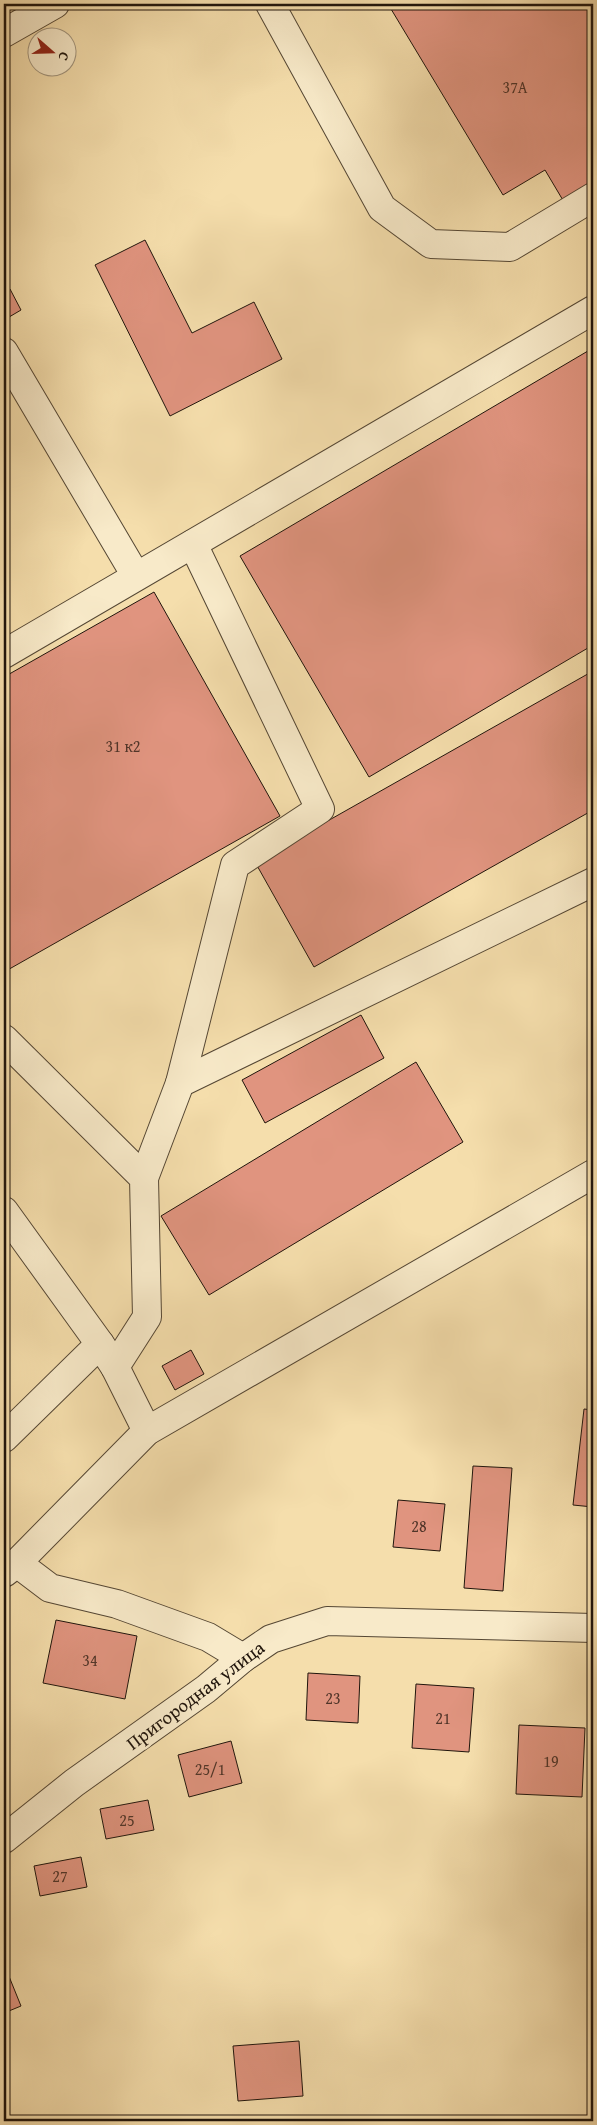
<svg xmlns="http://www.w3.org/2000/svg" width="597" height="2125" font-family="'Gentium Book Plus',serif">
<rect width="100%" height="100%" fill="#f5deac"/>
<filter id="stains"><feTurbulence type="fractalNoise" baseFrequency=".004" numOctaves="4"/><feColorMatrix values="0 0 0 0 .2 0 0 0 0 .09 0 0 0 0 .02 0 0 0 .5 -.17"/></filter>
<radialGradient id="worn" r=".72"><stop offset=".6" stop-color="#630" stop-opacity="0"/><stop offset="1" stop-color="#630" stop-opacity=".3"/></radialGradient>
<g fill="#e0947f" stroke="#20150c">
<path d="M388,4h205v180l-29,18 -19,-32 -42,25z"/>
<path d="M145,240l47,93 62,-31 28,57 -112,57 -75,-151z"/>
<path d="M10,289l11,21 -17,10v-27z"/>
<path d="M593,348v297l-224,132 -129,-221z"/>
<path d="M154,592l126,224 -276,156v-295z"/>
<path d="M593,671v139l-279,157 -59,-105z"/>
<path d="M361,1015l23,43 -119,65 -23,-43z"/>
<path d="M416,1062l47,80 -254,153 -48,-79z"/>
<path d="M191,1350l13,24 -29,16 -13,-24z"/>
<path d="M584,1409l9,1v97l-20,-2z"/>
<path d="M473,1466l39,2 -9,123 -39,-3z"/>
<path d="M398,1500l47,4 -5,47 -47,-4z"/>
<path d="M56,1620l81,16 -12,63 -82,-16z"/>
<path d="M308,1673l52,3 -2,47 -52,-3z"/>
<path d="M416,1684l58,4 -5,64 -57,-4z"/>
<path d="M519,1725l66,3 -3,69 -66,-3z"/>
<path d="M231,1741l11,42 -53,14 -11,-42z"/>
<path d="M148,1800l6,30 -48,9 -6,-30z"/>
<path d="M81,1857l6,30 -47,9 -6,-30z"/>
<path d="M4,1964l17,42 -17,7z"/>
<path d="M299,2041l4,55 -65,5 -5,-55z"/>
</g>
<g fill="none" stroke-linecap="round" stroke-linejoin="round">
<defs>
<g id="minor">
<path d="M270,4l112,204 49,36 79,3 83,-50"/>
<path d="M4,33l51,-29"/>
<path d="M4,352l132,224"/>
<path d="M4,654l589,-344"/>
<path d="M4,1039l140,139 3,139 -32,50"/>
<path d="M180,1083l55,-218 85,-56 -127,-265"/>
<path d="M144,1178l36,-95 413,-201"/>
<path d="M4,1211l96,133"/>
<path d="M4,1438l96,-94 15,23 32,64"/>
<path d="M17,1563l33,25 67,16 91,33 35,21"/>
<path d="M4,1573l13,-10 130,-132 446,-257"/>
<path d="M4,1839l70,-56 132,-94 37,-31 28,-19 56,-18 266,7"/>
</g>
</defs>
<use href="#minor" stroke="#554734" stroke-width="30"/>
<use href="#minor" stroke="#f8eac9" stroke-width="28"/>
</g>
<g text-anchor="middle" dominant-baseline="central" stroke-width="5" stroke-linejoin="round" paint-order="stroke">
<g font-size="16" fill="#503529">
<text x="515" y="87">37А</text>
<text x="123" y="746">31 к2</text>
<text x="419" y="1526">28</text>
<text x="90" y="1660">34</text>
<text x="333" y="1698">23</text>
<text x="443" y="1718">21</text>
<text x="551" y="1761">19</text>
<text x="210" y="1769">25/1</text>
<text x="127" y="1820">25</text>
<text x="60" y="1876">27</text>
</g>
<g font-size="19" fill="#20150c" stroke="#f8eac9">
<text transform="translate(195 1695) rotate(-37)">Пригородная улица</text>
</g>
</g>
<rect width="597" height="2125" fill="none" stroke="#f5deac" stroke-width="20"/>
<rect x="5" y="5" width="587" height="2115" fill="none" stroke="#20150c" stroke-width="2.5"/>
<rect x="10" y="10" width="577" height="2105" fill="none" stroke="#20150c"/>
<g transform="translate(52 52) rotate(110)"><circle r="24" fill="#f8eac9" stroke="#a2957d"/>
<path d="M0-4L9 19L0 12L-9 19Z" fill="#8f2418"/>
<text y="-8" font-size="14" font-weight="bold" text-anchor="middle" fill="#20150c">С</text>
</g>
<rect width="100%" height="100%" filter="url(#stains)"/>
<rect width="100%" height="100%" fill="url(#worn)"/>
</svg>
